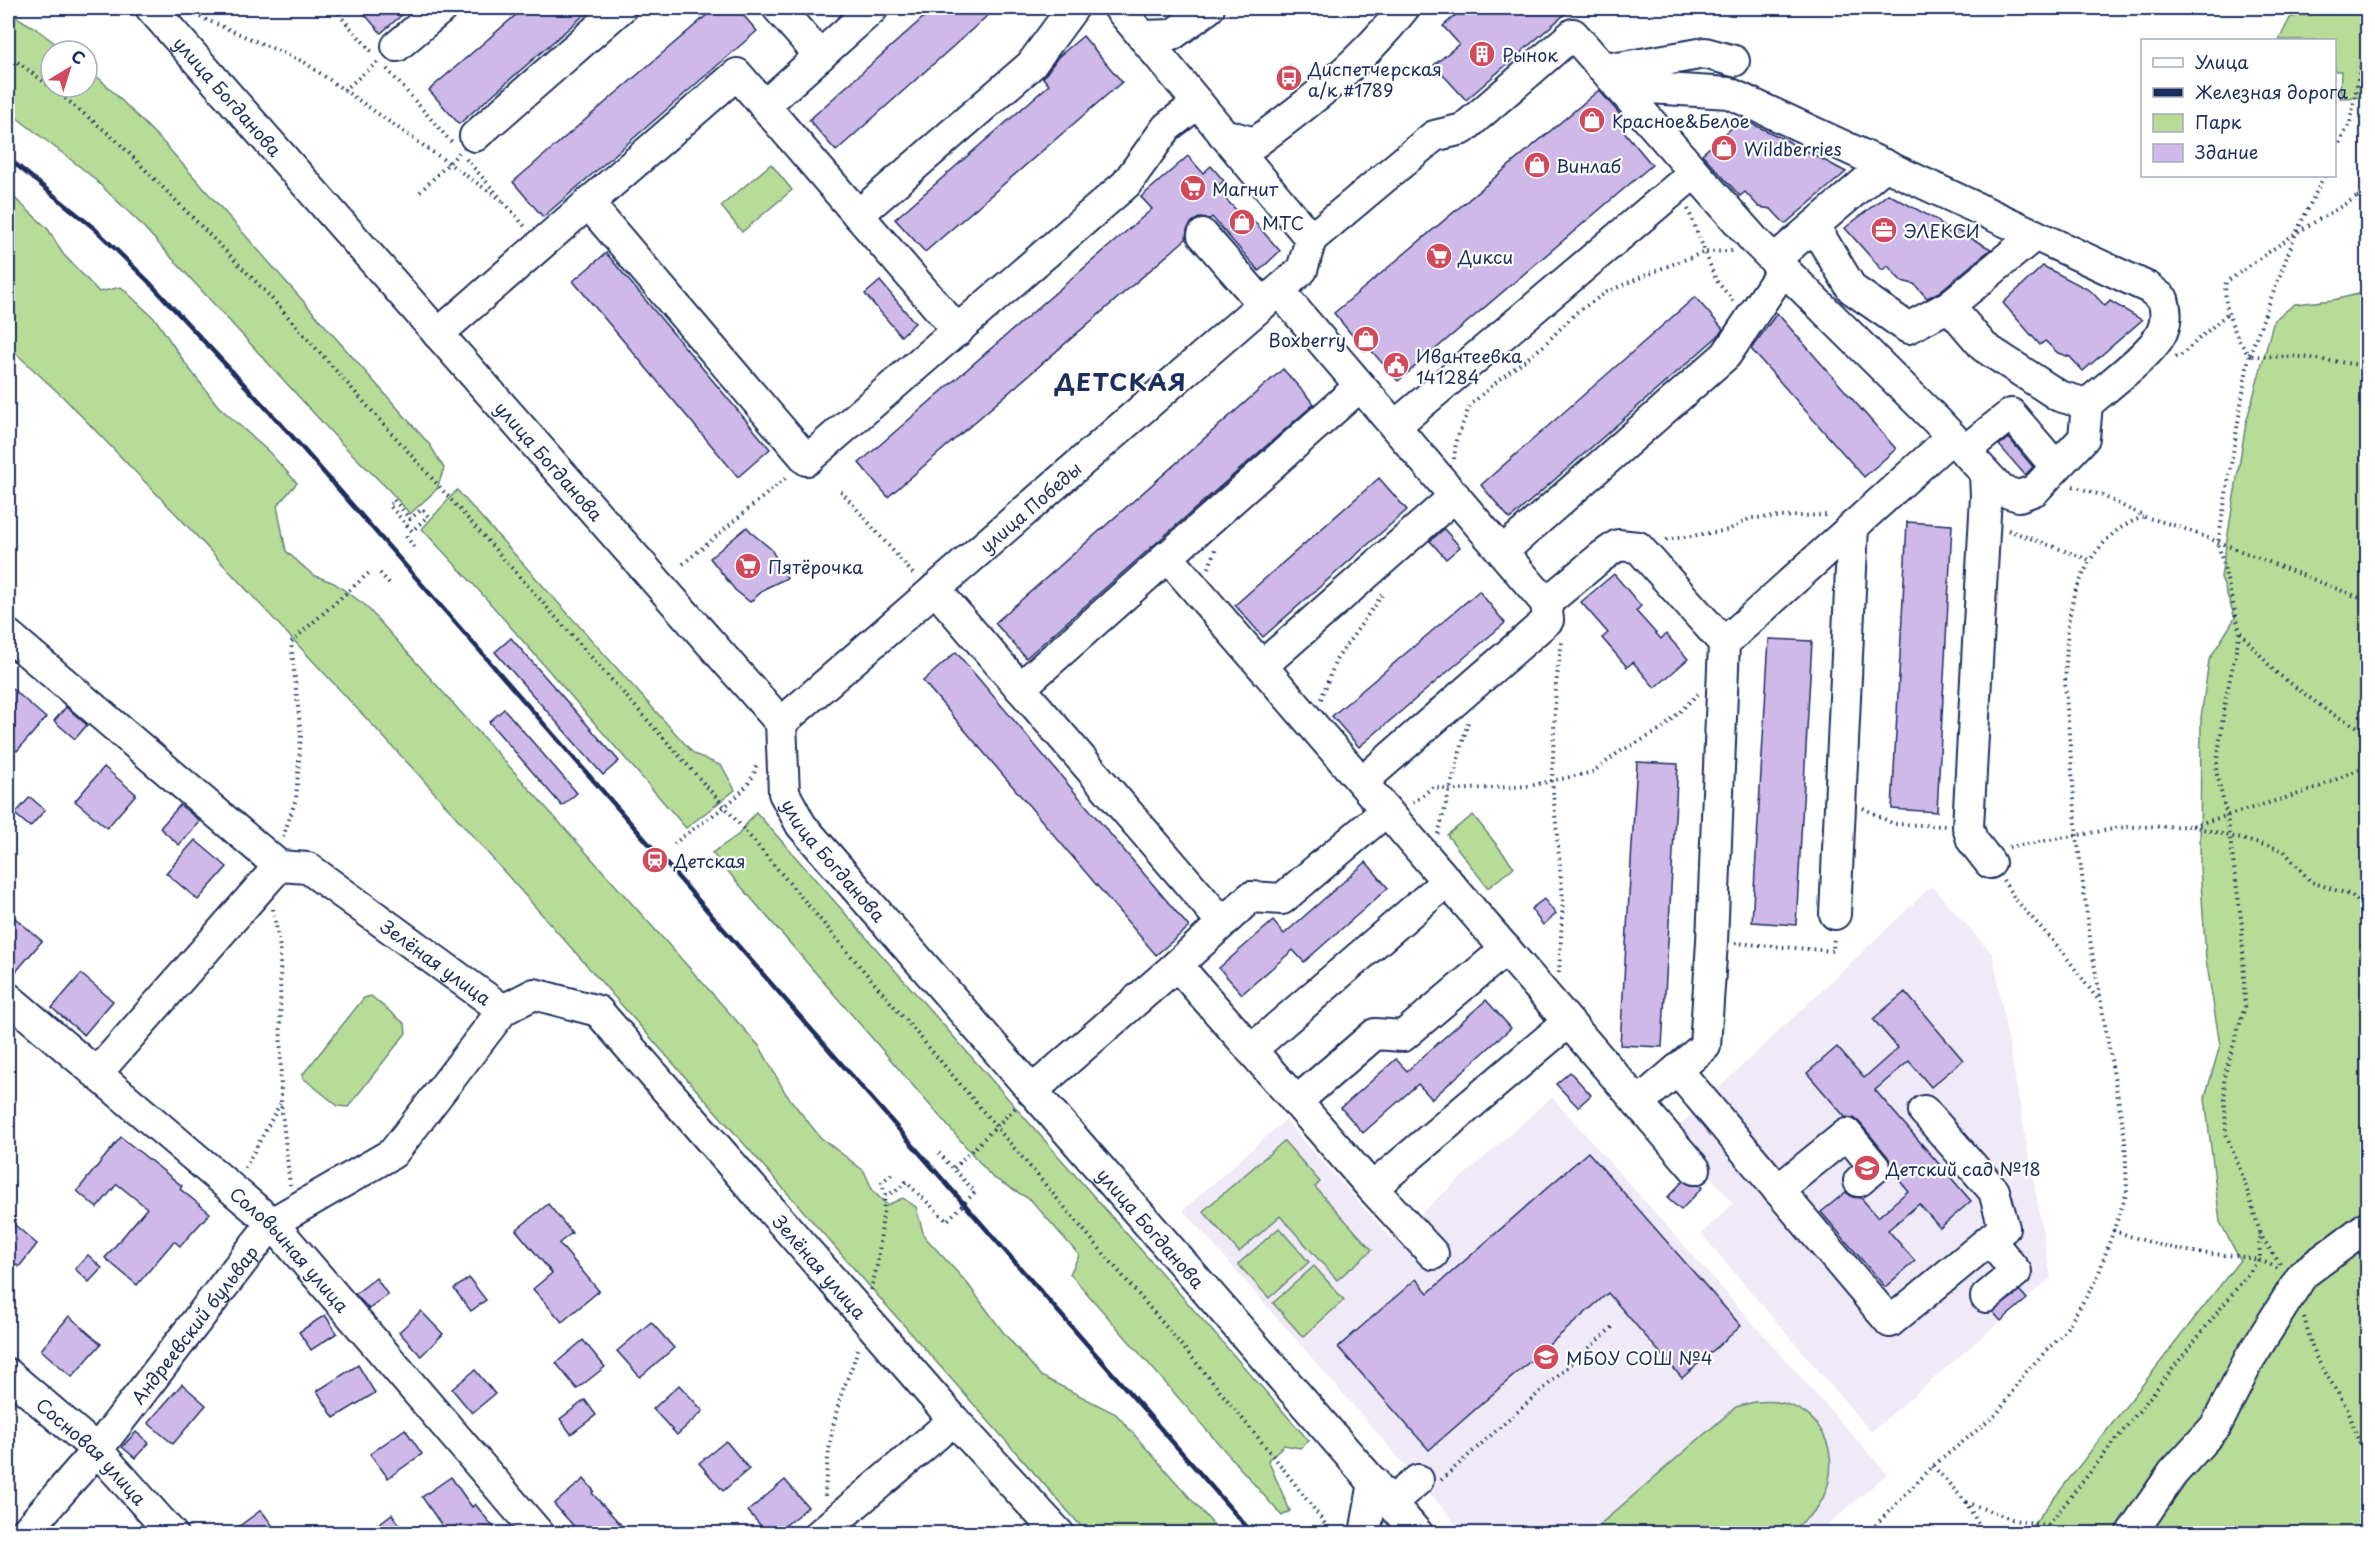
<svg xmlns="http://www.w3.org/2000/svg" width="2375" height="1541" font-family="'Playpen Sans',sans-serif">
<rect width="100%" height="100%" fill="#fff"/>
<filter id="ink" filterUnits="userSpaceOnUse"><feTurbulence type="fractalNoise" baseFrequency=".0167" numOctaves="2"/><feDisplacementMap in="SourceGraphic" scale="12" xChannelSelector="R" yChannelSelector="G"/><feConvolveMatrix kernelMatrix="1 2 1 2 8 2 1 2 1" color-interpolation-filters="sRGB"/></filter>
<g filter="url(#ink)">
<g fill="#f0eaf8">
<path d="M1932,886l61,69 58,323 -180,154 -170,-198 32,-30 -60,-73z"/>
<path d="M1552,1097l335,377 -69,59h-354l-281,-323 102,-90 107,119z"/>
</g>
<g fill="#b7dc97" stroke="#69867a" stroke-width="1.5">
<path d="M2317,8h50v89l-27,1 1,-27h-6l-1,-31h-55l11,-22z"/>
<path d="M8,12l27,16 30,23h-14v36h36v-18l14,11 62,62 267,303 14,23 -7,21 -27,25 -21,-24 -47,-46 -204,-223 -50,-48 -80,-62z"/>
<path d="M771,164l21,26 -50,42 -21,-26z"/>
<path d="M8,192l40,37 15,25 36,38 22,-5 35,33 29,43 33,43 51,46 28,31 -20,23 9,45 27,24 21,8 31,22 395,442 26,47 34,43 44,34 9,20 14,14 16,-7 13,9 8,29 43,47 36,49 38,44 75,38 105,119h-134l-669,-759 -241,-259 -114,-118 -55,-51z"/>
<path d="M2367,292v1241l-341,1 214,-274 -20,-38 -15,-124 15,-53 -14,-86 -6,-92 1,-149 8,-58 26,-42 -14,-41 25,-154 28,-103 21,-16 38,-4z"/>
<path d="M457,490l237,264 28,12 13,24 -49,38 -211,-242 -53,-57z"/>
<path d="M756,812l553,629 -9,7 -16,-3 -16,15 22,51 -8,5 -212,-242 9,-19 -48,-55 -39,-23 -280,-324 26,-18z"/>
<path d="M1473,815l41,52 -26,21 -41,-53z"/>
<path d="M371,996l34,28 1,9 -58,74 -10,-1 -35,-28v-4l61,-76z"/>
<path d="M1284,1141l36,41 -5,5 57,63 -35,30 -57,-64 -41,36 -36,-41z"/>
<path d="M1279,1228l30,34 -40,36 -31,-34z"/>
<path d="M1314,1266l30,34 -41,37 -30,-34z"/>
<path d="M1754,1402c8,0 16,-1 23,0 51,8 67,63 42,103 -7,11 -21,20 -30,28h-199l146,-126z"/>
</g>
<g fill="#ceb9e9" stroke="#1b2f5e" stroke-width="1.5">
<path d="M359,8h51l-29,25z"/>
<path d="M524,8h68l-133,116 -30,-34z"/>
<path d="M715,8h22l20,23 -214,186 -30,-35z"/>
<path d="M934,8h62l-160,143 -27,-31z"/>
<path d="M1464,8h108l-106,92 -32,-35 25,-21 -16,-18z"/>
<path d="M1083,36l39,46 -197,170 -30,-33 154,-134 -6,-7 15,-21z"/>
<path d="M1290,65l11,15 -13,9 -11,-14z"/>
<path d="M1599,90l29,34 -6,5 30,36 -254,216 -29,-33 -4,3 -31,-38z"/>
<path d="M1742,119l48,23 11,12 4,-4 41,22 -61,52 -14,-15 -12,-2 -14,-15 -5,4 -38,-42z"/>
<path d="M1188,156l15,17 8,-7 13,15 -9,7 25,26 4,-4 36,41 -21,20 -47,-54 -2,2 -11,-1 -7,4 -5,8 -1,9 -298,258 -29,-34 293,-254 -11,-12z"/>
<path d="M1888,194l49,26 12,13 5,-4 37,20 -52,43 -12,6 -13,-14 -13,-3 -13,-15 -6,4 -37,-42z"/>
<path d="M606,253l164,196 -32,28 -165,-196z"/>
<path d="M2043,266l48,25 14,15 5,-5 32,19 -59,51 -13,-14 -12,-4 -13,-12 -5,4 -37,-42z"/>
<path d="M880,281l35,42 -14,13 -36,-42z"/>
<path d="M1695,297l28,32 -5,7 -208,183 -29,-34z"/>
<path d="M1777,313l119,136 -32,28 -113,-128z"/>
<path d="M1283,369l31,35 -288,254 -31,-35z"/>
<path d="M2009,438l24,29 -8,8 -26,-30z"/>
<path d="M1379,478l28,32 -144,127 -28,-32z"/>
<path d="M1907,522l45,3 -15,287 -45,-3z"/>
<path d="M747,527l6,7 18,15 16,29 -21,10 -16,14 -15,-12 -25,-32z"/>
<path d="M1444,529l16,18 -14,12 -16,-18z"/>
<path d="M1614,574l27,32 -5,5 25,28 5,-5 22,25 -33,29 -22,-26 -6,5 -25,-29 6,-5 -27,-31z"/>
<path d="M1479,591l26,32 -146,124 -27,-31z"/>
<path d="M511,638l108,123 -16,14 -108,-123z"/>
<path d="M1769,639l43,2 -16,284 -44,-3z"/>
<path d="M956,652l233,275 -33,28 -233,-274z"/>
<path d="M8,685l38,33 -29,33 -9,-8z"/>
<path d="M66,707l21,18 -12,14 -21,-18z"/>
<path d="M504,709l73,84 -15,13 -73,-84z"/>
<path d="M1637,762l41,2 -16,283 -42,-2z"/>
<path d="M104,767l32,27 -29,34 -32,-27z"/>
<path d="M30,797l15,13 -15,17 -15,-13z"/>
<path d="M180,805l20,16 -21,24 -19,-17z"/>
<path d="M195,840l32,27 -29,33 -32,-27z"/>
<path d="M1366,862l22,26 -84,74 -11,-12 -51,44 -23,-26 54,-47 11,13z"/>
<path d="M1544,899l12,15 -13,11 -12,-16z"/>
<path d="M8,912l34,29 -34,40z"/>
<path d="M81,974l32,27 -29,34 -32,-27z"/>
<path d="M1905,992l58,68 -32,27 -22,-26 -34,29 96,111 -31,27 -21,-24 -31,26 27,31 -30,26 -64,-75 25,-20 6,5 9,1 17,19 30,-26 -16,-20v-6l-4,-8 -28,-34 -6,-5 -9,-1 -38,-44 30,-26 27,31 34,-30 -25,-29z"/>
<path d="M1486,1000l25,28 -79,71 -14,-15 -55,49 -22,-25 55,-49 11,12z"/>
<path d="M1570,1072l21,23 -13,12 -22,-23z"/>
<path d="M121,1137l61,49 -2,3 30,24 -30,33 -6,-5 -37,44 -32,-27 42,-50 -30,-24 -20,24 -20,-17z"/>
<path d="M1588,1152l153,174 -59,52 -74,-85 -179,157 -91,-103 78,-68 12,14z"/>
<path d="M1683,1181l7,4h10l2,3 -21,22 -14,-12z"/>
<path d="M548,1204l24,29 -13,10 40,48 -37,31 -29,-33 19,-16 -36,-43z"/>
<path d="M8,1219l29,25 -18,23 -11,-10z"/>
<path d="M88,1255l14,13 -13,14 -14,-13z"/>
<path d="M376,1278l12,17 -19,14 -14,-15z"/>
<path d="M469,1278l17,22 -15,11 -17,-22z"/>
<path d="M2020,1291l7,8 -26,22 -8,-9z"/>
<path d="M421,1311l22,23 -22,22 -22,-24z"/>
<path d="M325,1315l12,18 -26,17 -12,-18z"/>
<path d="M69,1316l32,28 -29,33 -31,-27z"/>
<path d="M651,1322l23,26 -34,29 -23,-26z"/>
<path d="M583,1340l22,27 -28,22 -21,-26z"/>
<path d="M358,1365l17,28 -41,25 -17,-27z"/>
<path d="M475,1370l20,24 -23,19 -20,-24z"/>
<path d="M182,1384l24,21 -33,39 -25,-21z"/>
<path d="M679,1385l24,26 -26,24 -24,-26z"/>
<path d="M585,1400l11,15 -25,19 -11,-15z"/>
<path d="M405,1429l17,25 -34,24 -18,-24z"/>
<path d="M136,1432l13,11 -14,15 -13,-11z"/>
<path d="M726,1441l23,28 -26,22 -24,-28z"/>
<path d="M451,1477l21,30 3,-3 23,29h-51l-25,-36z"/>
<path d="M584,1479l10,12 -2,2 30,33 -8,7h-34l-26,-29z"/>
<path d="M785,1480l23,27 -32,26h-9l-19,-22z"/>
<path d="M261,1510l17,23h-48z"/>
<path d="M392,1514l14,19h-40z"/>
</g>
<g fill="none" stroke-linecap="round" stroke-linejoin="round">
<defs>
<g id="minor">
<path id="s1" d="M151,8l630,715 3,70 17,32 617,709"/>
<path d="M778,8l42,48"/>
<path d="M1142,36l30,-1 37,-27"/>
<path d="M397,46l45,-38"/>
<path d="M1599,65l19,3 87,-15 29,8"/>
<path d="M764,106l109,-98"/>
<path d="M1223,134l32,9c57,-42 105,-79 149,-135"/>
<path d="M475,136l146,-128"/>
<path d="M588,203l219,257 319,-276 41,-57 31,-24"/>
<path d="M858,215l173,-150 42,-57"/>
<path d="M1814,226l38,63 56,39 41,-22 86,-71"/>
<path d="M1203,235l60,69"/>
<path d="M1311,239l123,-103 29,-7 110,-95 182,207 182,180 65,70 17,5 16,-6 12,-13 37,-39 3,-34c19,-17 66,-51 75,-72 5,-11 4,-23 1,-33l-14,-11 -420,-195 -111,-7"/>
<path d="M1774,260l111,-95"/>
<path d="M1279,291l267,312"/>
<path d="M1949,306l35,41 75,49 28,8"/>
<path d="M438,334l299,-260 221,257"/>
<path d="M1395,426l299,-253"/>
<path d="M1964,451l47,-37 45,53"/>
<path d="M1985,474l1,22 -18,331 4,13 18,23"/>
<path d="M1503,551l223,-196 57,-85"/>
<path d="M1167,556l528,613"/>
<path d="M935,589l287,333"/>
<path d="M1546,603l55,-46 17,-12 20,2 86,96 -12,299 -7,104 -67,57"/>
<path id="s2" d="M8,635l271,231 29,2 195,142 31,-16 64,17 356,409 105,114"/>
<path d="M1724,643l228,-206"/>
<path d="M1262,666l193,-170"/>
<path d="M1020,688l340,-302"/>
<path id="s3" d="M781,723l521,-453 9,-31 -192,-231"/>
<path d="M1362,782l186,-162 -2,-17"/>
<path d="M1835,914l18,-388"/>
<path d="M1177,965l195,223 196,-166"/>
<path id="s4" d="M8,998l264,225 267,311"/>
<path d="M1251,1050l196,-169"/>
<path d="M1677,1070l213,252 114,-94 -10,-37 -70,-80"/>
<path d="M97,1073l182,-207"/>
<path d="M1032,1091l145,-126 74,-68 31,2 104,-88"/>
<path d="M1296,1102l79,-68 28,2 103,-87"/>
<path d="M1372,1188l61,66"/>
<path d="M1778,1190l69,-56 28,34 -16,13"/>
<path d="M1986,1297l30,-25 -26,-32"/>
<path id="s5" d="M8,1374l89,76 75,84"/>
<path d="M1391,1502l27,-22"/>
<path id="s6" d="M24,1534l73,-84 175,-227 121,-70 110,-143"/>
<path d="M820,1534l134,-114"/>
<path d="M1365,1534l9,-52"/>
<path d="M2131,1534l42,-61 43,-47 34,-68 53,-84 65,-48"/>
</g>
</defs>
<use href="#minor" stroke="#1b2f5e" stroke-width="34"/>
<g stroke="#1b2f5e" stroke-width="4" stroke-dasharray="1.5 4.5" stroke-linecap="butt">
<path d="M337,8l5,10 30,34"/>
<path d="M200,17l104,45 200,140"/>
<path d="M8,55l43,32"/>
<path d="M387,69l64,73"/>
<path d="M51,87l64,52 150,152 459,515 476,561 78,95 55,72"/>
<path d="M344,90l35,-29"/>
<path d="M2334,154l16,-32 11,-57 7,-15"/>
<path d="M466,159l33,37"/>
<path d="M2324,176l-28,57 -47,123 53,1 66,9"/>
<path d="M2368,184l-11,13 -61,36 -70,49c-4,26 9,53 23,74l-31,187 22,89 34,39 56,42 38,19"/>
<path d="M420,192l40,-40"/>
<path d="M2357,197l11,-3"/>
<path d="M504,202l22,26"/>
<path d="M1688,209l28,71 17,21"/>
<path d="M2175,357l5,-1 49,-44"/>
<path d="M1454,459l2,-18 14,-36 29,-25 44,-34 34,-34 30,-20 58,-25 40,-15 27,-1"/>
<path d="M2073,486l28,9 44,22 35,10 188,74"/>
<path d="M841,491l74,85"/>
<path d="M394,500l16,19 12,-10 6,7 -16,15 -23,-26z"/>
<path d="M2008,530l82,30c17,-22 26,-33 53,-43"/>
<path d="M406,536l8,11"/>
<path d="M1666,540l62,-10 23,-12 77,-3"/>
<path d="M683,564l105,-88"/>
<path d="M1209,568l6,-19"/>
<path d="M380,573l9,10"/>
<path d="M1321,699l15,-39 46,-65"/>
<path d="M1413,803l20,-16 17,3 79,-4 64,-14 26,-20 42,-22 37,-36"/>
<path d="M1863,808l31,16 51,2"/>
<path d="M2192,826l91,24 28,32 40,13 17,15"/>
<path d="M1438,834l30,-112"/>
<path d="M283,837l13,-38 5,-64 -10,-93 80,-71"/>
<path d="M674,844c22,-20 78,-48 82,-78"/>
<path d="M2009,847l116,-20 67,-1 123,-37 53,-24"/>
<path d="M2003,880l12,19 46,51 38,51"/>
<path d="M273,909l7,39 1,155 9,82"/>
<path d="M1735,943l98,8 1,-15"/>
<path d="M1559,973l4,-73 -11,-119 4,-97 6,-44"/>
<path d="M245,1168l35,-64"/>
<path d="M954,1168l61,-60"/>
<path d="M885,1195l-3,-13 11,-9"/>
<path d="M2113,1230c29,11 56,18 87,23 26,3 55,1 78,16"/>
<path d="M2259,1233l21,31"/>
<path d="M871,1290l7,-28 7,-67 11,-4 10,-9 41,39 28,-29 -36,-39"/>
<path d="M2304,1317l10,37 33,54 21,59"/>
<path d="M1933,1466l33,36 18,32"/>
<path d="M1441,1480l174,-155"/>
<path d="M825,1496c1,-32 6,-66 15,-97 5,-18 14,-33 18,-52"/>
<path d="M1966,1502l48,18 32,5 28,9"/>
<path d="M1867,1534l66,-68 64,-52 28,-41 40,-42 31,-50 31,-89 -2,-54 -34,-192 -14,-109 -12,-155 3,-58 6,-30 16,-34"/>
<path d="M2041,1534l219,-275 -1,-30 -16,-52 -17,-43 -2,-57 21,-71 -3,-80 -15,-110 -11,-45 9,-69 15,-70"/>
</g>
<use href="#minor" stroke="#fff" stroke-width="30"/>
<path stroke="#1b2f5e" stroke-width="4.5" d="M8,158l87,71 53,52 143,154 962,1099"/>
</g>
</g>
<defs>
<symbol id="building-disc" viewBox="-11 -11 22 22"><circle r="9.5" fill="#d1495b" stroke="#fff"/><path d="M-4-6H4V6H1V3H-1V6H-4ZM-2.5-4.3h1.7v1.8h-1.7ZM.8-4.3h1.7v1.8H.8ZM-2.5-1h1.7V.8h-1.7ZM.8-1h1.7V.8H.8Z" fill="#fff"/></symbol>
<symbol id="bus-disc" viewBox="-11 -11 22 22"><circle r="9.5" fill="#d1495b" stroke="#fff"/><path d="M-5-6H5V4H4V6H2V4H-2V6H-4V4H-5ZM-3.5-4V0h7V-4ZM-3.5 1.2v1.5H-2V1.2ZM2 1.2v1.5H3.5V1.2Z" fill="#fff"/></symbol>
<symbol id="shop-disc" viewBox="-11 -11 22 22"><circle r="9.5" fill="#d1495b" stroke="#fff"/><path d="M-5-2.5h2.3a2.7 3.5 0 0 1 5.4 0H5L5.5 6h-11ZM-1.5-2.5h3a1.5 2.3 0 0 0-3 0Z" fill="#fff"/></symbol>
<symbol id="supermarket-disc" viewBox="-11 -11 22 22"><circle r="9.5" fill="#d1495b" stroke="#fff"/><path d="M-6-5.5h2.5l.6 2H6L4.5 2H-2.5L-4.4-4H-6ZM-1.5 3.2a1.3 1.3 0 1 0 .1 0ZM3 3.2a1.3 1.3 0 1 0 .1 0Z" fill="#fff"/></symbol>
<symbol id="office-disc" viewBox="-11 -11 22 22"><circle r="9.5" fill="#d1495b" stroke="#fff"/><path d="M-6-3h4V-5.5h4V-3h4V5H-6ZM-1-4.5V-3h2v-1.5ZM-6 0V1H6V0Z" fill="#fff"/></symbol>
<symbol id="civic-disc" viewBox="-11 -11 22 22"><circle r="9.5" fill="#d1495b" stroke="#fff"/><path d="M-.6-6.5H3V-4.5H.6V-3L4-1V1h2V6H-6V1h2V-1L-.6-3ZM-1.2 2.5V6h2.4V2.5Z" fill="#fff"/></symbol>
<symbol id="station-disc" viewBox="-11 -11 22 22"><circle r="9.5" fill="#d1495b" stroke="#fff"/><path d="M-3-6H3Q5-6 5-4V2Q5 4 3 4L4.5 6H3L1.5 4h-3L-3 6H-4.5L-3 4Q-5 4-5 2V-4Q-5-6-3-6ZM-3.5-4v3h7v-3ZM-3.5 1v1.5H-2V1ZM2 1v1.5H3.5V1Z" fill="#fff"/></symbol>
<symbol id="school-disc" viewBox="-11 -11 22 22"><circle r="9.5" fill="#d1495b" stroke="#fff"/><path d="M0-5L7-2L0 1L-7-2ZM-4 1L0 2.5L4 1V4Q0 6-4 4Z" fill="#fff"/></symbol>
</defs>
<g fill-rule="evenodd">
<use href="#building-disc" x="1467" y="39" width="30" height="30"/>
<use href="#bus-disc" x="1274" y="63" width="30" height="30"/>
<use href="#shop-disc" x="1577" y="105" width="30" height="30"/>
<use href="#shop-disc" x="1709" y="133" width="30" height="30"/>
<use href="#shop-disc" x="1522" y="150" width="30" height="30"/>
<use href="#supermarket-disc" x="1178" y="173" width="30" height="30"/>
<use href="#shop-disc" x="1227" y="207" width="30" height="30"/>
<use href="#office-disc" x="1869" y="215" width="30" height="30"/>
<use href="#supermarket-disc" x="1424" y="241" width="30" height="30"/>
<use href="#shop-disc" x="1351" y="324" width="30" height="30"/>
<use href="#civic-disc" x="1381" y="350" width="30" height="30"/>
<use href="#supermarket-disc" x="733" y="551" width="30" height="30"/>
<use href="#station-disc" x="640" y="845" width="30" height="30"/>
<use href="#school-disc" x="1852" y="1153" width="30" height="30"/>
<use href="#school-disc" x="1531" y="1342" width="30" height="30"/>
</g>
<g text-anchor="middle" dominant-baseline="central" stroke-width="4.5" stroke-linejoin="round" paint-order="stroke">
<g font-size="18" fill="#1b2f5e" stroke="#fff" text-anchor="start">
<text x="1502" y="54">Рынок</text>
<text x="1308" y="68">Диспетчерская<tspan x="1308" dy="21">а/к #1789</tspan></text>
<text x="1612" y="120">Красное&amp;Белое</text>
<text x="1744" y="148">Wildberries</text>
<text x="1556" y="165">Винлаб</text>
<text x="1212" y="188">Магнит</text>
<text x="1262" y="222">МТС</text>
<text x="1904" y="230">ЭЛЕКСИ</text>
<text x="1458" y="256">Дикси</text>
<text x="1346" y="339" text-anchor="end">Boxberry</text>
<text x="1416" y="355">Ивантеевка<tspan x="1416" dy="21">141284</tspan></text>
<text x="768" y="566">Пятёрочка</text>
<text x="674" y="860">Детская</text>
<text x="1886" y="1168">Детский сад №18</text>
<text x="1566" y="1357">МБОУ СОШ №4</text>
</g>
<g font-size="18" fill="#1b2f5e" stroke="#fff">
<text stroke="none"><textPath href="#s1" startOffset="117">улица Богданова</textPath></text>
<text stroke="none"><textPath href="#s1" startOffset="603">улица Богданова</textPath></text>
<text stroke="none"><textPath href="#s3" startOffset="330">улица Победы</textPath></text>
<text stroke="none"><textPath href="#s1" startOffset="1107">улица Богданова</textPath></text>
<text stroke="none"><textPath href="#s2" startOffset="544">Зелёная улица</textPath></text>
<text stroke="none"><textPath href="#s1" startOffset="1593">улица Богданова</textPath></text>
<text stroke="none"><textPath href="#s4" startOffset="378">Соловьиная улица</textPath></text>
<text stroke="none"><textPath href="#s2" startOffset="1066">Зелёная улица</textPath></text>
<text stroke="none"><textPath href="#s6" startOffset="270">Андреевский бульвар</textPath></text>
<text stroke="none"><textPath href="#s5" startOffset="114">Сосновая улица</textPath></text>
</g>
<g font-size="24" font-weight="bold" letter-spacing="1.5" fill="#1b2f5e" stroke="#fff">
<text x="1121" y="381">ДЕТСКАЯ</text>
</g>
</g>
<rect width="2375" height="1541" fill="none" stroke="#fff" stroke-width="30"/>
<rect x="15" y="15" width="2345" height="1511" fill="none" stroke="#1b2f5e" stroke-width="2" filter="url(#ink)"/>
<rect x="2141" y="39" width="195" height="138" fill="#ffffff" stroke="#a4acbf" stroke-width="1.5"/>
<rect x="2153" y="58" width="30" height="9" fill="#ffffff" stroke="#a4acbf" stroke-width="1.5"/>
<text x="2195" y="69" font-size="18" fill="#1b2f5e">Улица</text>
<rect x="2153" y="88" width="30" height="9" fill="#1b2f5e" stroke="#a4acbf" stroke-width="1.5"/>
<text x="2195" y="99" font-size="18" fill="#1b2f5e">Железная дорога</text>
<rect x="2153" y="114" width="30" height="18" fill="#b7dc97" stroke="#a4acbf" stroke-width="1.5"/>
<text x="2195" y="129" font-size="18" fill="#1b2f5e">Парк</text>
<rect x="2153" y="144" width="30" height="18" fill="#ceb9e9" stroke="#a4acbf" stroke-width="1.5"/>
<text x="2195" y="159" font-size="18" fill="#1b2f5e">Здание</text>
<g transform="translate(69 69) rotate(38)"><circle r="28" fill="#ffffff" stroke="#a4acbf" stroke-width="1.5"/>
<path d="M0-4.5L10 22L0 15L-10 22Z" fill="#d1495b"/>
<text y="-9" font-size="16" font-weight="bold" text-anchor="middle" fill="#1b2f5e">С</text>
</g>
</svg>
